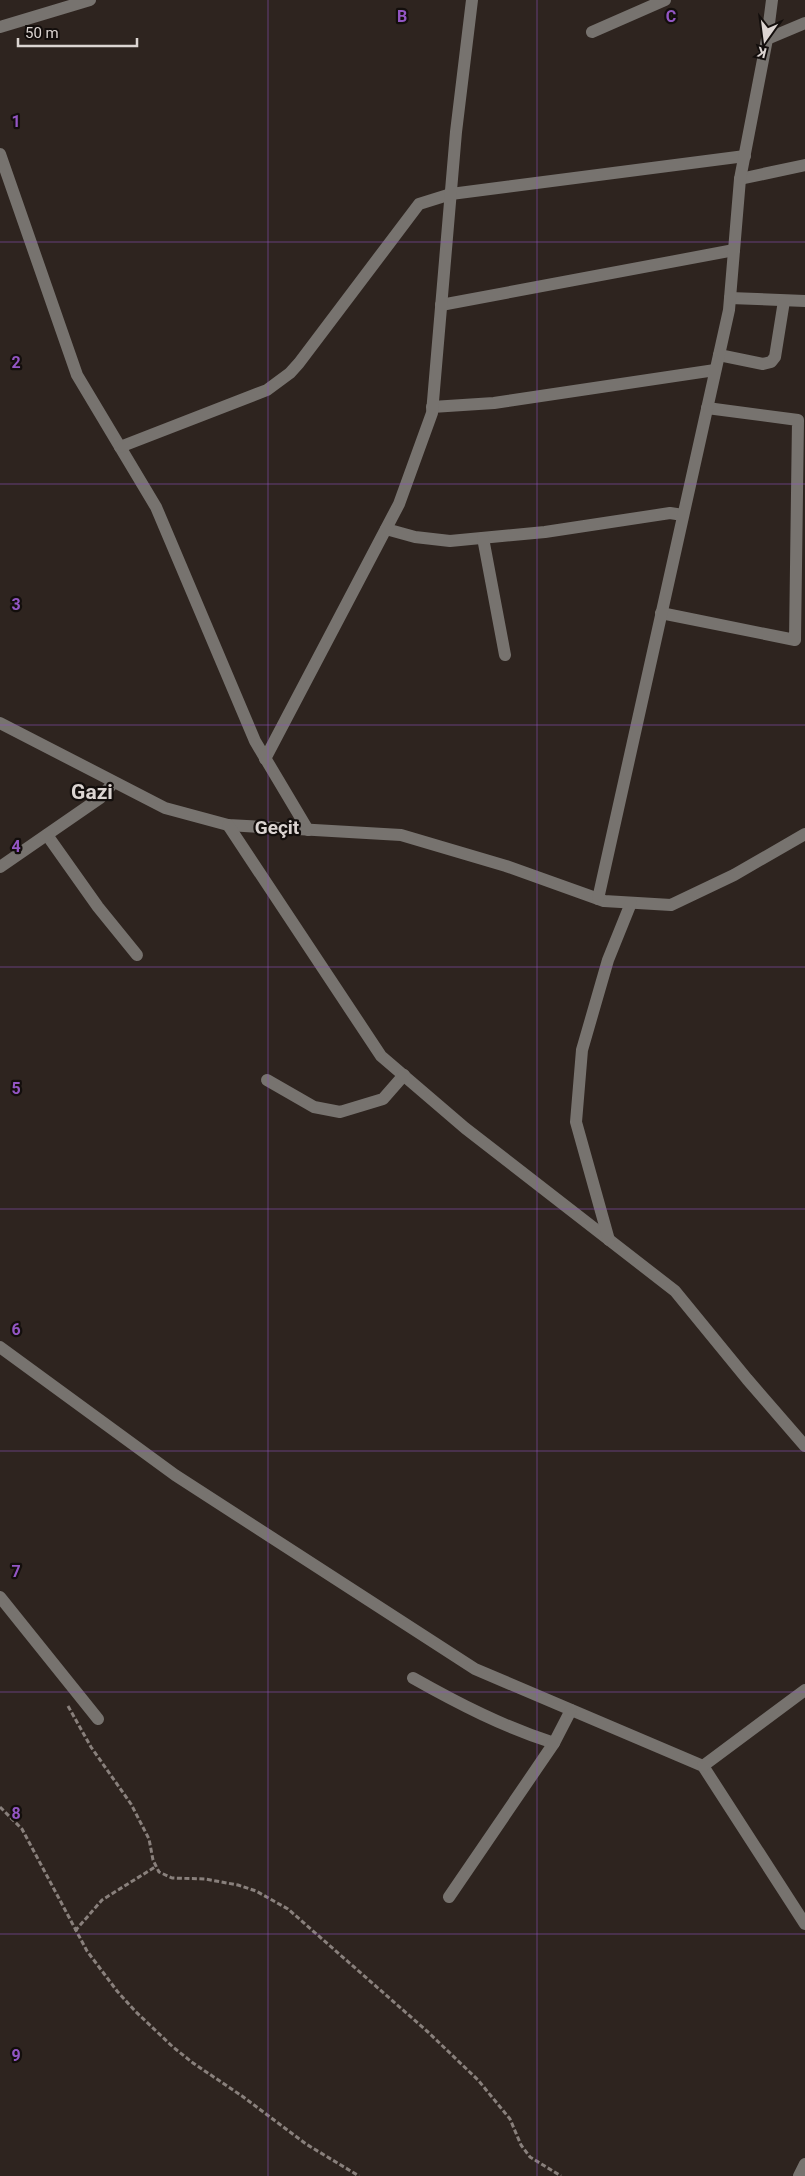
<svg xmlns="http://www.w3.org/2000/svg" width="805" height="2176" font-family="Roboto,sans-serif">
<rect width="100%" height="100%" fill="#2e241f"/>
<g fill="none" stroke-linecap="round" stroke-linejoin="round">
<g stroke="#89807c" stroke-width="3" stroke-dasharray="5 2.5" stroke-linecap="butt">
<path d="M68,1706l23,41 40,57 18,35 4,21 6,12 13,6 33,1 33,6 18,6 32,18 140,123 50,48 32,39 11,26 9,12 31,19"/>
<path d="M0,1807l22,22 65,122 30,40 18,20 38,36 20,16 49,33 64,48 53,32"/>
<path d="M75,1931l27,-31 53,-33"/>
</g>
<g stroke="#77736f" stroke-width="12">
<path d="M0,27l90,-27"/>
<path d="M592,32l73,-32"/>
<path d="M767,39l38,-16"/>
<path d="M0,154l77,221 79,132 99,234 53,89"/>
<path d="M740,179l65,-14"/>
<path d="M730,298l75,3"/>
<path d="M441,305l293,-55"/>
<path d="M719,355l44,9 8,-2 4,-5 9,-56"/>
<path d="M432,407l62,-4 221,-33"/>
<path d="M120,447l147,-57 23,-17 9,-10 120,-159 32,-10 294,-38"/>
<path d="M386,529l29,8 35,4 95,-9 125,-19 13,2"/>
<path d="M483,538l22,117"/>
<path d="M661,613l134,27 3,-220 -91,-12"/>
<path d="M0,723l165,85 63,17 173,10 105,31 98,35 67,4 63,-30 71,-41"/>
<path d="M265,759l134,-255 33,-91 24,-281 16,-132"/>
<path d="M228,825l153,231 84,72 210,163 72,88 58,67"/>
<path d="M47,835l51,72 39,48"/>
<path d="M0,867l100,-69 13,-15"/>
<path d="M598,899l131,-589 11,-131 27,-140 5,-39"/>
<path d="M267,1080l47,27 26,5 43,-13 21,-24"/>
<path d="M609,1240l-33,-118 6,-72 26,-90 23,-57"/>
<path d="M0,1347l175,128 300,194 228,97 102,158"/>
<path d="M0,1597l98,122"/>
<path d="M413,1678c46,26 91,49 141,65"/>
<path d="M703,1766l102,-76"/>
<path d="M449,1897l105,-154 17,-33"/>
<path d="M799,2176l6,-12"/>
</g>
</g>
<path fill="none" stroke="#9356c4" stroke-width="1" stroke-opacity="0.55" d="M268,0v2176M537,0v2176M0,242h805M0,484h805M0,725h805M0,967h805M0,1209h805M0,1451h805M0,1692h805M0,1934h805"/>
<g text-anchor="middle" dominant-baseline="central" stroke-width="4.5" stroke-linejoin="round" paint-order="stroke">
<g font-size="19" font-weight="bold" fill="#dcd5d2" stroke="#130e0c">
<text x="277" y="827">Geçit</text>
</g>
<g font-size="21" font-weight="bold" fill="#dcd5d2" stroke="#130e0c">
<text x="92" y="792">Gazi</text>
</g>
</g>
<g font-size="16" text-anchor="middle" font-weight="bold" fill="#9356c4" stroke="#130e0c" stroke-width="4.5" stroke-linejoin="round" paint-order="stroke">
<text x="402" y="22">B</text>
<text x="671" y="22">C</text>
<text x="16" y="127">1</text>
<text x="16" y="368">2</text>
<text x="16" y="610">3</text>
<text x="16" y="852">4</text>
<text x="16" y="1094">5</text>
<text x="16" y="1335">6</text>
<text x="16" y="1577">7</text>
<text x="16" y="1819">8</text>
<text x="16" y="2061">9</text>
</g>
<g transform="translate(765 40) rotate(194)" stroke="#130e0c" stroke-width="4" paint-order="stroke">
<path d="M0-4L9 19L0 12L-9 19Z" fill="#dcd5d2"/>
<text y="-8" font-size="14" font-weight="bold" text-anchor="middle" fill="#dcd5d2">K</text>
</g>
<path d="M18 38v8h119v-8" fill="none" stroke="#dcd5d2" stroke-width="2.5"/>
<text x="25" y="38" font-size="15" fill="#dcd5d2" stroke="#130e0c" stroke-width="4" paint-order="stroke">50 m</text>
</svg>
